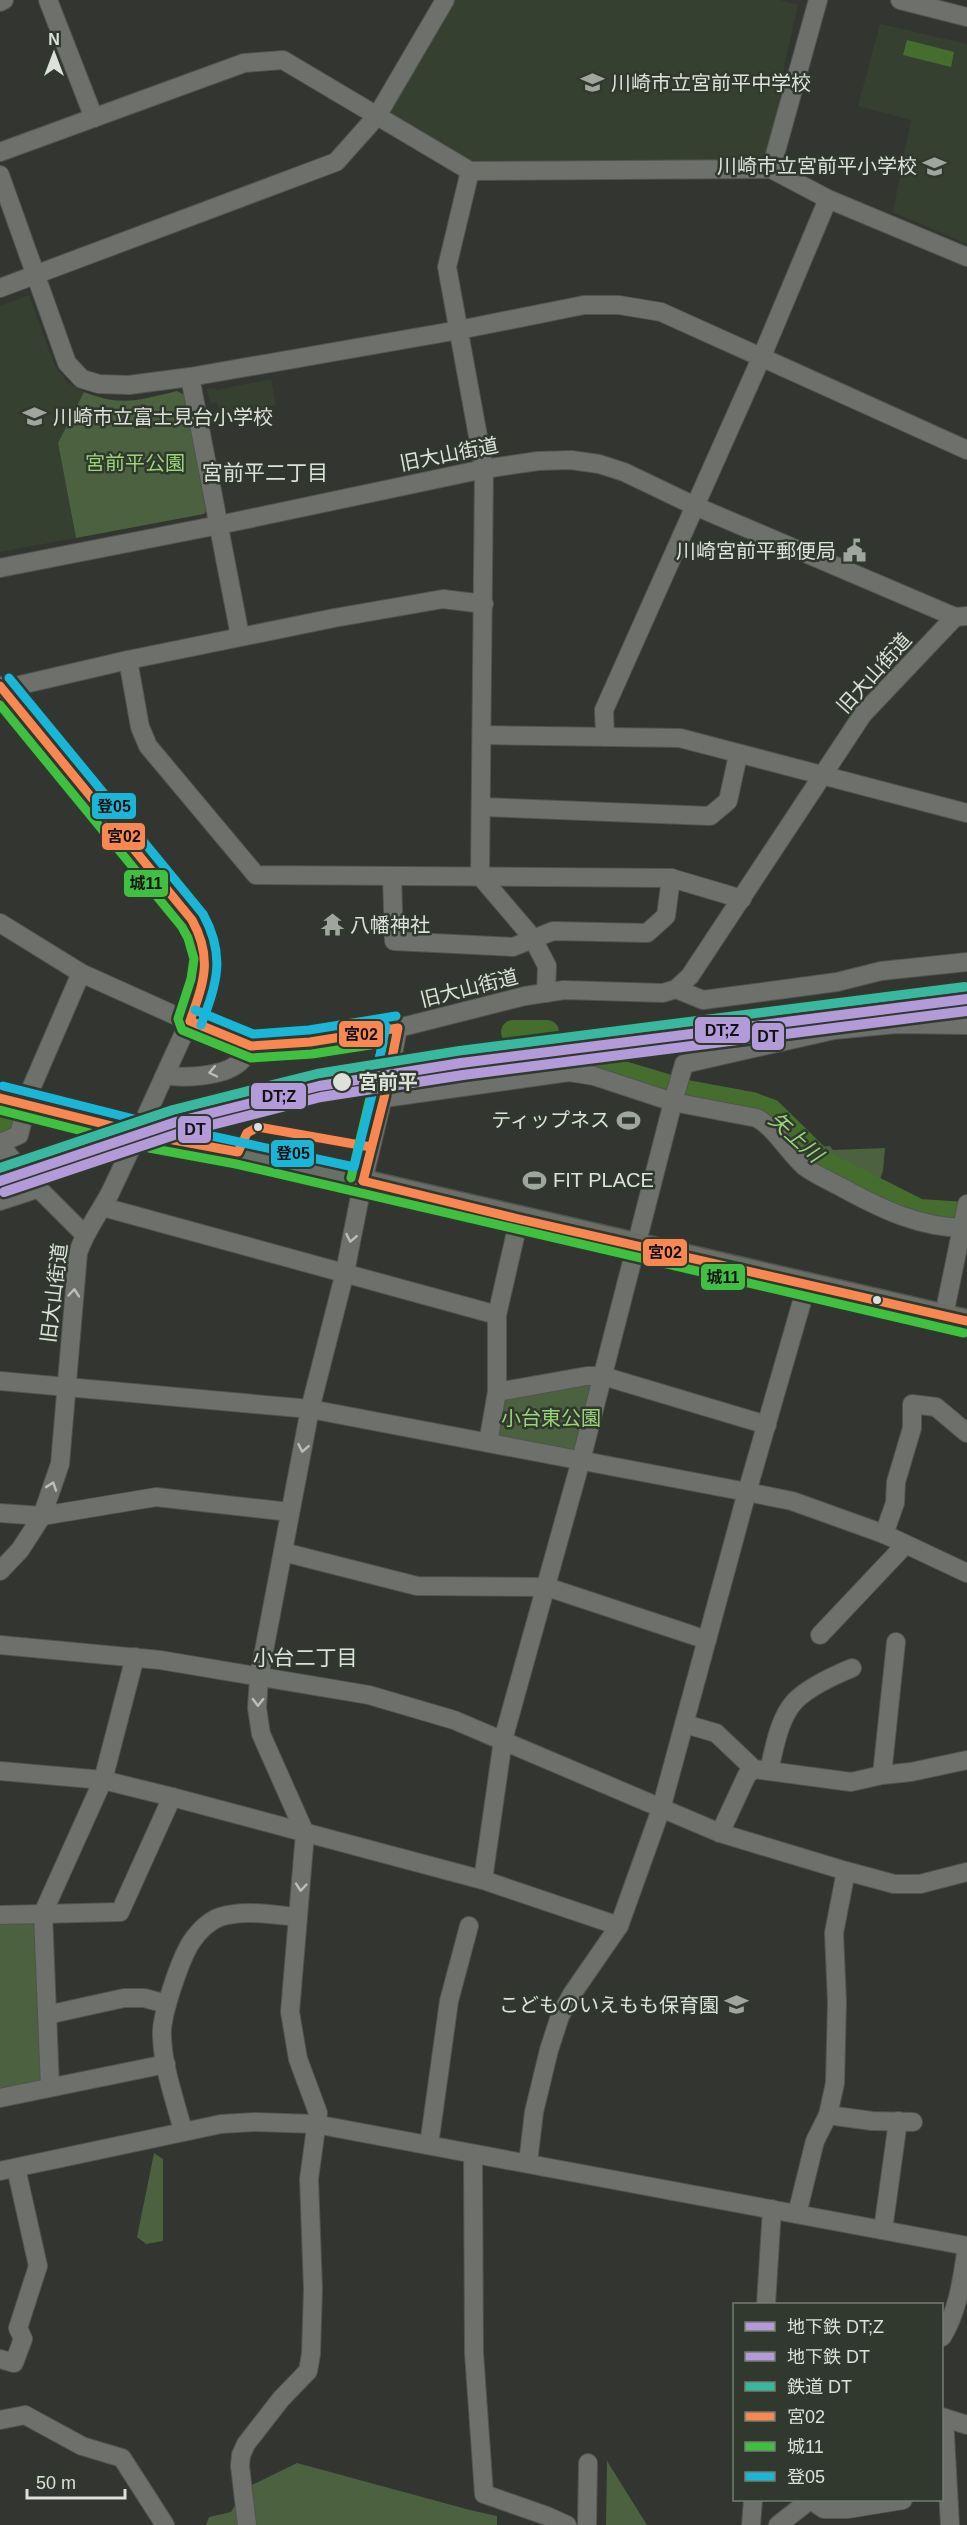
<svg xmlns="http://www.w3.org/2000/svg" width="967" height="2525" font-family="Helvetica,'Noto Sans JP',sans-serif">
<rect width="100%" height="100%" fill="#323530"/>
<g fill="#364031">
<path d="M453,0h327l18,5 -13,57 -13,94 -9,6 -289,2 -82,-50 -2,-9z"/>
<path d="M880,24l87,20v200l-74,-32 18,-92 -53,-14z"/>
<path d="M29,295l26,71 13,17 16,9 -26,51 18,95 -76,14v-246z"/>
<path d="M271,379l5,26 -56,11 -3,-14 -7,1 -3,-14 8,-1 1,2z"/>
</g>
<g fill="#4b6140">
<path d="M177,391l12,6 21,108 -6,9 -128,24 -18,-95 26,-51c38,15 55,8 93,-1z"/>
<path d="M830,1146l3,4 52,-2 -2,23 -5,13 -53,-23 -11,-14z"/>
<path d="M593,1384l-16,64 -9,6 -68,-14 -5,-9 6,-31z"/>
<path d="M0,1920h28l6,5 8,156 -42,12z"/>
<path d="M154,2153l9,6v82l-17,3 -9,-7z"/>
<path d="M607,2461l40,64h-41z"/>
<path d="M297,2463l173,47 27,6v9h-241l-4,-40z"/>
<path d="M240,2504l2,21h-36l3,-8 22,-5 4,-7z"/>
</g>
<path fill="#456d2e" d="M907,40l47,12 -3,15 -48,-12z"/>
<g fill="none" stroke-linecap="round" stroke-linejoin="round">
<g stroke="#456d2e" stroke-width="24">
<path d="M513,1032h34"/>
<path d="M583,1061l104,31 65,12 19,7 53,52 95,48 48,3"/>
<path d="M0,1133l9,-4v-20"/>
</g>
<defs>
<g id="minor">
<path d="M48,0l46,118"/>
<path d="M900,0l67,17"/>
<path d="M0,2l4,-2"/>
<path d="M0,152l244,-89 39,-3 187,111 301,-2 57,30 139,58"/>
<path d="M771,169l47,-169"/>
<path d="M470,171l-23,96 37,202 -4,407 52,61 15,29 -1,27"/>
<path d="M0,175l67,188 15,16 17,5 30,1 61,-8 269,-47 125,-25h35l42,7 306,138"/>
<path d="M0,288l336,-126 41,-46 68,-116"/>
<path d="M190,377l50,259"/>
<path d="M0,568l219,-43 265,-56 54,-8 33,-1 28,4 25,8 71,34 260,111 12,-1"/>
<path d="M128,660l12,67 8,19 108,129 415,3 71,21"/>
<path d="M0,686l192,234c8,13 15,26 15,42 0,27 -17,58 -28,82 -23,50 -45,99 -69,149 -11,21 -25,38 -32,60l-18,211 -18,52 -22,34 -20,21"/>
<path d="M0,699l16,-13 112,-26 206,-42 109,-19 41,5"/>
<path d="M483,735l197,3 287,75"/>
<path d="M605,737l-1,-27 158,-354 66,-157"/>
<path d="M482,807l228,9 18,-15 10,-46"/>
<path d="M392,876l2,65 119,6 40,-16 94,2 19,-17 5,-38"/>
<path d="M0,923l81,50 120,54 50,19 59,-4 88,-14 127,-32 39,-6 99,3 13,-4 14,-13 173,-262 92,-97"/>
<path d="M676,989l27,11 134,-18 44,-11 86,-9"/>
<path d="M392,1059l6,-31"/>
<path d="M165,1075c18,4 56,1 71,-10 7,-4 11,-12 15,-19"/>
<path d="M384,1098l185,-26 25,4 79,26 84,16c19,11 31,34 48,49 11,8 25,14 36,20 40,22 79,41 126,41"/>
<path d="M0,1143l19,-8 11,-44 51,-118"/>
<path d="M0,1145l17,20"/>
<path d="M29,1179l55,55"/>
<path d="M0,1201l37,-12"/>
<path d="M103,1207l394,108"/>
<path d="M944,1315l23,-111"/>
<path d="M0,1381l310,28 437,83 45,9 92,33 83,39"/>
<path d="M497,1392l90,-16h16l164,49"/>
<path d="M488,1443l9,-51v-77l22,-96"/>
<path d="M0,1513l42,3 114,-19 134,15"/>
<path d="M884,1534l11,-31 1,-21 16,-54v-24l24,3 31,26"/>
<path d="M283,1552l134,34 130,1 160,53"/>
<path d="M820,1635l85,-90"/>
<path d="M0,1645l160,15 209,35 85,25 266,113 126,38 48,13h26l47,-12"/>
<path d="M685,1724l31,9 38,36 97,13 31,-7 29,-3 56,-12"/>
<path d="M0,1771l103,9 69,17 311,83 136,46"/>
<path d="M769,1771c5,-22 10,-53 26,-70 13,-13 40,-26 57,-33"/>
<path d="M882,1775l14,-133"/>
<path d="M720,1833l27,-58 7,-6"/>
<path d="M483,1880l20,-140 78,-280 92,-358 11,-38 150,-34 62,-6 71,1"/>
<path d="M0,1915l120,-3 52,-115"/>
<path d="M47,2015l77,-17h20l23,6"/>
<path d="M50,2087l-7,-174 60,-133 32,-123"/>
<path d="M0,2098l166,-34"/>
<path d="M828,2115l44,6 41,1"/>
<path d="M183,2131c-8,-31 -20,-63 -21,-94 -2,-20 19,-80 30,-96 7,-10 17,-20 28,-24 24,-8 53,-2 78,0"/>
<path d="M429,2145l20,-144 20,-75"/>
<path d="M473,2154l1,199 10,141 63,22 20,9"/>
<path d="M528,2163l6,-51 15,-62 11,-34 12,-22 47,-68 42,-117 86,-317 60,-208"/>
<path d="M0,2171l221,-47 34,-2 60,2 652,122"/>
<path d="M797,2214l18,-73 13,-26 7,-32 2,-81 -3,-69 12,-62"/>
<path d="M883,2230l15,-109"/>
<path d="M766,2304l6,-95"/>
<path d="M942,2337c17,-28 20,-59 25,-90"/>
<path d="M0,2359l14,4 9,-24 -5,-11 20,-62 -22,-98"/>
<path d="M942,2417l25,8"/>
<path d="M944,2418l6,107"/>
<path d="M0,2420l25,-5 57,31 40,12 43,67"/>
<path d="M811,2500l13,9h24l55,-9"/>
<path d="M247,2525l-7,-59 1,-11 5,-11 35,-45 27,-28 3,-17 2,-65 -4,-110 9,-66 -20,-54 -8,-47 15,-179 -44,-99 -4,-26 2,-31 51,-268 35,-137 18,-91 25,-105"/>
<path d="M587,2525l1,-62"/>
<path d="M751,2525l2,-25"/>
<path d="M778,2525l32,-25"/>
</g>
<path id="major" d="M0,1098l152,38 86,16 729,169"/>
</defs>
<use href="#minor" stroke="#51544f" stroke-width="20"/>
<use href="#major" stroke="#51544f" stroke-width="25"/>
<use href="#minor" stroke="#6e706c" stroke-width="18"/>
<use href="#major" stroke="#696f67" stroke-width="22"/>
<defs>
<g id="bus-1">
<path d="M0,686l192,234c21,38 12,62 -2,101l61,25 59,-4 88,-14 -14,70 -21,83"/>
<path d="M0,1098l152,38 86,16 9,-19 11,-6 113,20"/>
<path d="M363,1181l156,38 448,102"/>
</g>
<g id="bus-2">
<path d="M0,705l182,222 6,11 6,21 -3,20 -13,40 4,11 69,28 61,-4 71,-11 -32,135"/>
<path d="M0,1110l149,38 87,16 728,169"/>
</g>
<g id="bus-3">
<path d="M9,678l194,236c23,42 14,69 -2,111"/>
<path d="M195,1010l58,24 56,-4 87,-14"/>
<path d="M3,1086l135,34 216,47 18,-72 14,-69"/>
</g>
</defs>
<use href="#bus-1" stroke="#31382d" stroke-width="14"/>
<use href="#bus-2" stroke="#31382d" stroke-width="14"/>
<use href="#bus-3" stroke="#31382d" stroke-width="14"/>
<use href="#bus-1" stroke="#f88751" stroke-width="9"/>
<use href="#bus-2" stroke="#40c040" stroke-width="9"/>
<use href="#bus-3" stroke="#1ab6d8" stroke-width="9"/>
<defs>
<path id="rail-1" d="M0,1168l173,-58 144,-36 143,-23 505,-64"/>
</defs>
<use href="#rail-1" stroke="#31382d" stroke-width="15"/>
<use href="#rail-1" stroke="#38b99f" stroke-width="10"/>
<defs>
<path id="metro-1" d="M0,1181l176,-59 143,-36 142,-23 506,-64"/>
<path id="metro-2" d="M4,1192l176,-59 141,-36 142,-22 504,-64"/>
</defs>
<use href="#metro-1" stroke="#31382d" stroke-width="15"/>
<use href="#metro-2" stroke="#31382d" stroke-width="15"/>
<use href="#metro-1" stroke="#b29bd8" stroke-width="10"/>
<use href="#metro-2" stroke="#b29bd8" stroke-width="10"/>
</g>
<defs><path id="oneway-chevron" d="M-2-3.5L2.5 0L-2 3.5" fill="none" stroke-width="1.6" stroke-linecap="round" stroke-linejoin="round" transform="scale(1.5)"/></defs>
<g stroke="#bbbfb9">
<use href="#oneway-chevron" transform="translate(213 1072) rotate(168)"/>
<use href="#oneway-chevron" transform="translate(351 1238) rotate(101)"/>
<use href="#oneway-chevron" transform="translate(74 1293) rotate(-85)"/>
<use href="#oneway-chevron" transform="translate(303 1448) rotate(101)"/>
<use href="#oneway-chevron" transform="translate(52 1486) rotate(-71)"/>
<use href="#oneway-chevron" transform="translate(258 1702) rotate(91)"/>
<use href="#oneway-chevron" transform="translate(301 1887) rotate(95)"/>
</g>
<defs>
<symbol id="school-bare" viewBox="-9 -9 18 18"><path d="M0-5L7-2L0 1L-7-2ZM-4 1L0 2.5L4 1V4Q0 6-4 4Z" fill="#a0a59e" stroke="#31382d" stroke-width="2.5" paint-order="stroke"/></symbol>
<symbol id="civic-bare" viewBox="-9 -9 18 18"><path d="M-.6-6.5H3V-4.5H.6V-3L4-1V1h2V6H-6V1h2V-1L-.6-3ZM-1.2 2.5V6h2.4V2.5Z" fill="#a0a59e" stroke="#31382d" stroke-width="2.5" paint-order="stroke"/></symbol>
<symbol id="temple-bare" viewBox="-9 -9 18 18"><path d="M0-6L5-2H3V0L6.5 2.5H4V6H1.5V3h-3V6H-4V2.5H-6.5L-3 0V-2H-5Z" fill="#a0a59e" stroke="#31382d" stroke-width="2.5" paint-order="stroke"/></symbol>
<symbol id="stadium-bare" viewBox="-9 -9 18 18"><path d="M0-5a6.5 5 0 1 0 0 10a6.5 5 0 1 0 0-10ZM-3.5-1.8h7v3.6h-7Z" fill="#a0a59e" stroke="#31382d" stroke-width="2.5" paint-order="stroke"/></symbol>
</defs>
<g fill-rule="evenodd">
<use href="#school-bare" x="576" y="66" width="33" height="33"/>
<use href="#school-bare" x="918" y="150" width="33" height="33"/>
<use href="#school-bare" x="18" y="400" width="33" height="33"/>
<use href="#civic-bare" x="838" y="534" width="33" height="33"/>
<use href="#temple-bare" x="316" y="908" width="33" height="33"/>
<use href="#stadium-bare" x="612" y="1104" width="33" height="33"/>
<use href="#stadium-bare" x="518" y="1164" width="33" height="33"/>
<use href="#school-bare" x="720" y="1988" width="33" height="33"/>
</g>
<g fill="#dce1da" stroke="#31382d" stroke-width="2">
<circle cx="342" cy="1082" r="10"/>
<circle cx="258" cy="1127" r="5"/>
<circle cx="877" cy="1300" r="5"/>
</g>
<g text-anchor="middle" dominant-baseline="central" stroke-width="5" stroke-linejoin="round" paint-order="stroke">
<g font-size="20" fill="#dce1da" stroke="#31382d" text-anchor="start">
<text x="611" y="83">川崎市立宮前平中学校</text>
<text x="917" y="166" text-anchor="end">川崎市立宮前平小学校</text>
<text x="53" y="417">川崎市立富士見台小学校</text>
<text x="836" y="551" text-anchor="end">川崎宮前平郵便局</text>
<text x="350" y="925">八幡神社</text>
<text x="610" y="1120" text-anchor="end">ティップネス</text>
<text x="553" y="1180">FIT PLACE</text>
<text x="719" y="2005" text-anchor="end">こどものいえもも保育園</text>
</g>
<g font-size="20" fill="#dce1da" stroke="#31382d">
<text transform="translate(449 454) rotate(-11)">旧大山街道</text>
<text transform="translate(874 673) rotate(-48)">旧大山街道</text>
<text transform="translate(469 988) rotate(-14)">旧大山街道</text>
<text transform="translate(54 1293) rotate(-83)">旧大山街道</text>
</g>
<g font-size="20" fill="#99d578" stroke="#31382d">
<text x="135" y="463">宮前平公園</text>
<text x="551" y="1418">小台東公園</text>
</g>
<g font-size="20" font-weight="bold" fill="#dce1da" stroke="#31382d" text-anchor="start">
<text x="358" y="1082">宮前平</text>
</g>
<g font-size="21" fill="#dce1da" stroke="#31382d">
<text x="265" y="472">宮前平二丁目</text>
<text x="305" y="1657">小台二丁目</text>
</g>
<g font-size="21" font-style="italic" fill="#98d578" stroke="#31382d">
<text transform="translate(796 1137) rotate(42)">矢上川</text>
</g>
</g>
<g stroke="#31382d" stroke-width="2">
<rect x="91" y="792" width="46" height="28" rx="6" fill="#1ab6d8"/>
<rect x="101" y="822" width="45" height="29" rx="6" fill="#f88751"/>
<rect x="123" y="869" width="46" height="29" rx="6" fill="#40c040"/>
<rect x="694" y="1016" width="57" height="28" rx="6" fill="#b29bd8"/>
<rect x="338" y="1020" width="46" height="28" rx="6" fill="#f88751"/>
<rect x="751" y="1022" width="34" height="29" rx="6" fill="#b29bd8"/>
<rect x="250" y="1082" width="57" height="28" rx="6" fill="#b29bd8"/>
<rect x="177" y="1115" width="35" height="29" rx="6" fill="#b29bd8"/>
<rect x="270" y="1139" width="45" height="29" rx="6" fill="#1ab6d8"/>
<rect x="642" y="1238" width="46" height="29" rx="6" fill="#f88751"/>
<rect x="700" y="1263" width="46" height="28" rx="6" fill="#40c040"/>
</g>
<g font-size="16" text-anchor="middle" font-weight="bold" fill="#111">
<text x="114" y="812">登05</text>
<text x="124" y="842">宮02</text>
<text x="146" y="889">城11</text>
<text x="722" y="1036">DT;Z</text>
<text x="361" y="1040">宮02</text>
<text x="768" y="1042">DT</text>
<text x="279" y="1102">DT;Z</text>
<text x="195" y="1135">DT</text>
<text x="293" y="1159">登05</text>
<text x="665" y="1258">宮02</text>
<text x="723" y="1283">城11</text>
</g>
<rect x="733" y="2303" width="210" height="198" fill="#31382d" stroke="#757c72" stroke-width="1.5"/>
<rect x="745" y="2322" width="30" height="9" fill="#b29bd8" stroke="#757c72" stroke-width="1.5"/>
<text x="787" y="2333" font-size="18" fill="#dce1da">地下鉄 DT;Z</text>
<rect x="745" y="2352" width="30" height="9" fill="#b29bd8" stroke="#757c72" stroke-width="1.5"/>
<text x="787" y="2363" font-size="18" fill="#dce1da">地下鉄 DT</text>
<rect x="745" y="2382" width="30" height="9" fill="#38b99f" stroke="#757c72" stroke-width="1.5"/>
<text x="787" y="2393" font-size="18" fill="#dce1da">鉄道 DT</text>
<rect x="745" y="2412" width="30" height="9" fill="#f88751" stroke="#757c72" stroke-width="1.5"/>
<text x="787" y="2423" font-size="18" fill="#dce1da">宮02</text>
<rect x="745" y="2442" width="30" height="9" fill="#40c040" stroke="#757c72" stroke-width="1.5"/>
<text x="787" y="2453" font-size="18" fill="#dce1da">城11</text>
<rect x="745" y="2472" width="30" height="9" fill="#1ab6d8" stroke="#757c72" stroke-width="1.5"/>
<text x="787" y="2483" font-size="18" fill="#dce1da">登05</text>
<g transform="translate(54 54)" stroke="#31382d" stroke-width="4.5" paint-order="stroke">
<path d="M0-4.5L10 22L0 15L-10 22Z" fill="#dce1da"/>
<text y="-9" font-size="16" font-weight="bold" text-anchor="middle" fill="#dce1da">N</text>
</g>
<path d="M27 2489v9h98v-9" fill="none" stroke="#dce1da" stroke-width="3"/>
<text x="36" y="2489" font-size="18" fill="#dce1da" stroke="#31382d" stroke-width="4.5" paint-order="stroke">50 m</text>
</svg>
